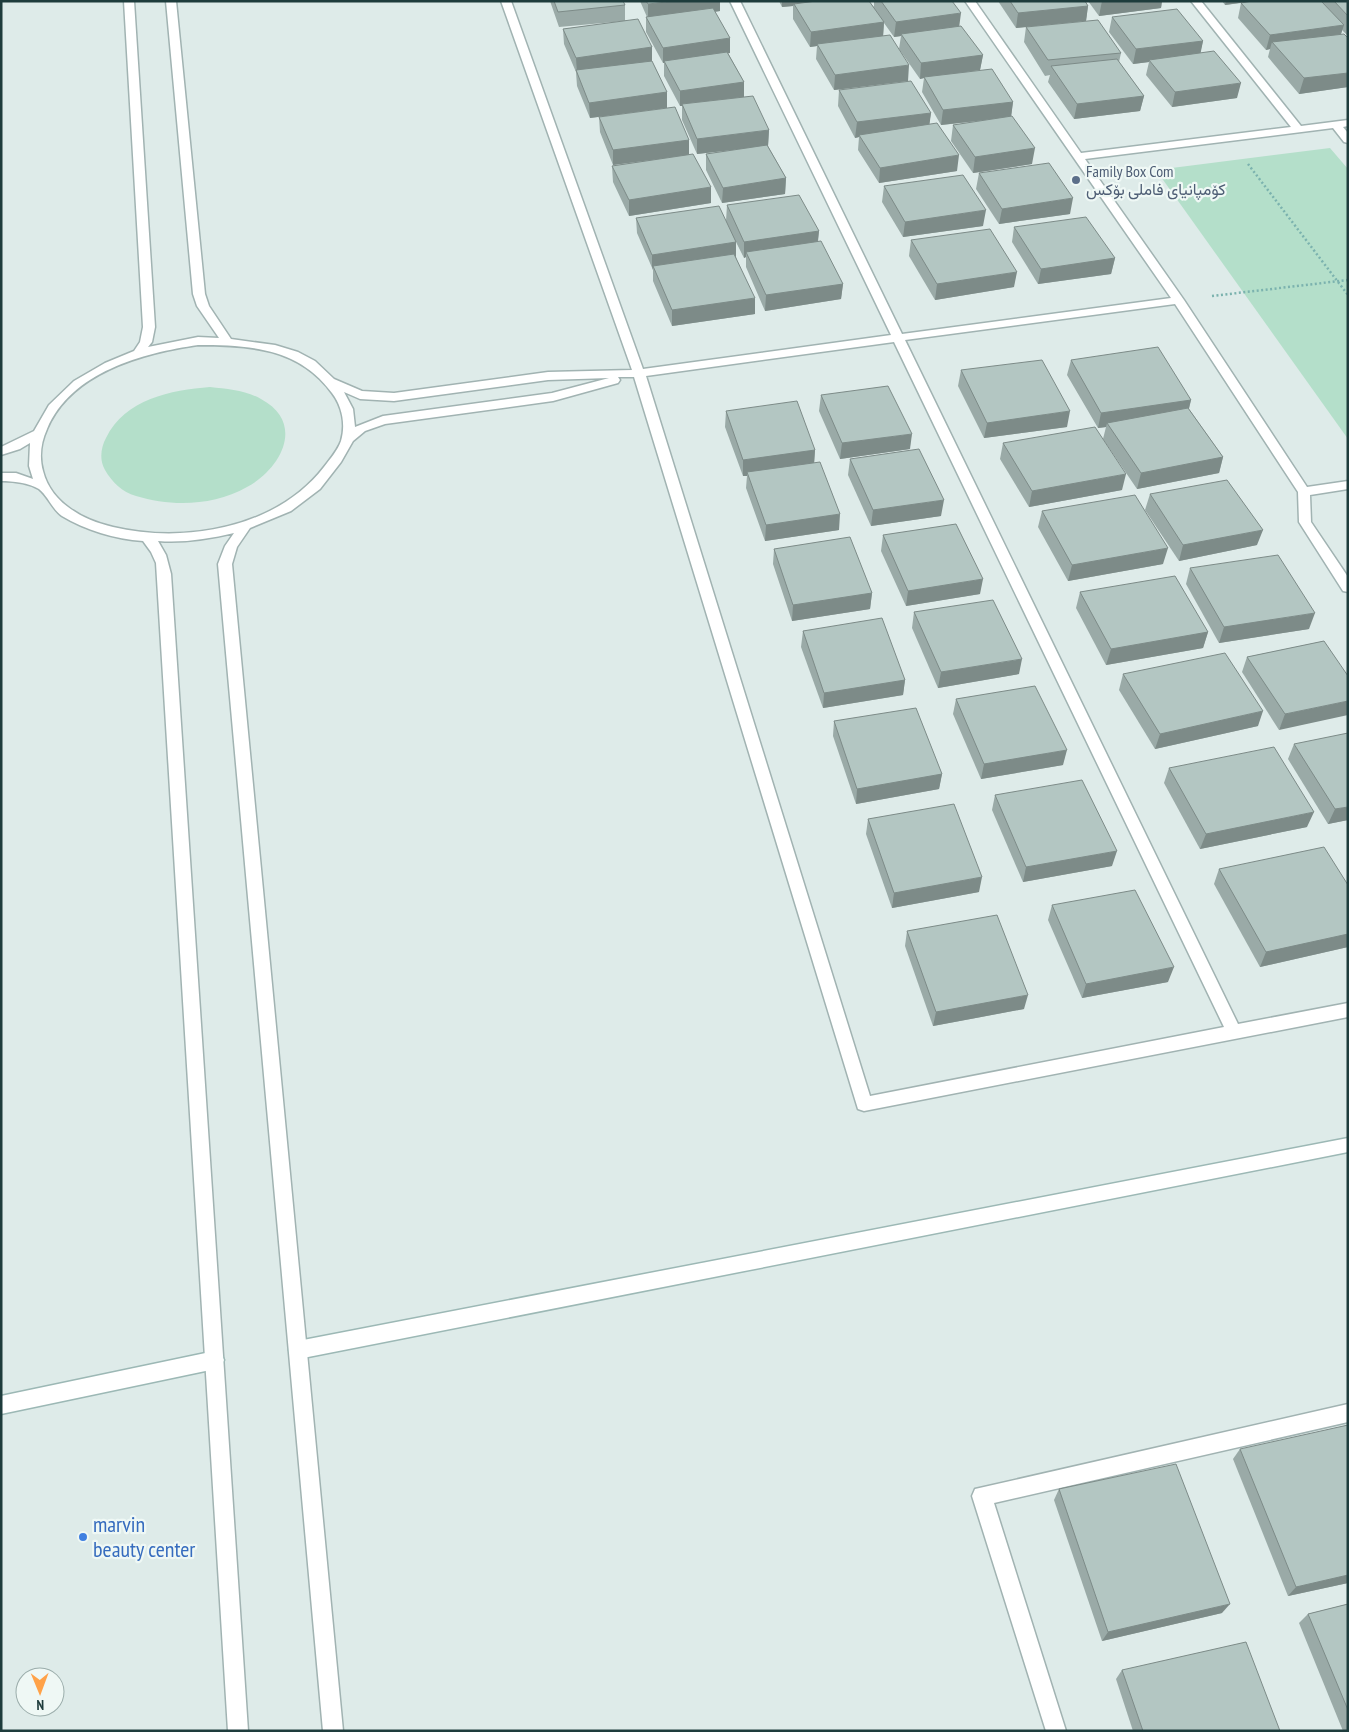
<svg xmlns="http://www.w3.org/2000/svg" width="1349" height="1732" font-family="'PT Sans Narrow',Vazirmatn,sans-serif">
<rect width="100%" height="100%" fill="#deebe9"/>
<g fill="#b4dfca">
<path d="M1330,148l18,21v270l-192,-269z"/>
<path d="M210,387c18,2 35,3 51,12 45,24 20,70 -14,88 -34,19 -75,20 -111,9 -14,-4 -24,-14 -31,-26 -6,-10 -4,-23 1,-32 19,-39 65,-48 104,-51z"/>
</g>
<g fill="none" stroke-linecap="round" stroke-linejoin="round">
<defs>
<g id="street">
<path d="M124,1h10l21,326 -3,15 -4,5 50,-10 21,1 -22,-32 -4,-12 -27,-293h10l29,293 4,12 22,33 44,6 23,7 17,9 19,18 28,12 32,2 154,-21 84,-2 -131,-369h10l132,368 248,-34 -161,-334h10l162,333 269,-36 -206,-297h10l106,152 210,-26 -100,-126h10l100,125 47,-6v6l-5,1 5,6v10l-4,-1 -11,-14 -248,31 99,141 123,187 41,-6v8l-38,6 1,27 37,55v15l-5,-1 -44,-69 -1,-30 -123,-188 -270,36 333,684 110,-21v14l-484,94 -6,-2 -224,-732h-16l2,3 -2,3 -65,18 -168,23 -20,7 -12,10 -12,21 -21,27 -29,22 -41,17 -13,19 -5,17 111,1167h-20l-105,-1167 7,-18 9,-13c-25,6 -51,10 -76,8l8,14 5,19 77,1157h-20l-72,-1168 -5,-11 -8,-11c-28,-2 -58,-11 -81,-25 -10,-7 -14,-20 -23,-27 -10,-6 -26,-8 -38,-8v-8h15l17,6 -4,-13 1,-23 -10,6 -19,6v-8l33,-16 15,-26 25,-24 31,-18 29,-12 6,-9 3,-15zM894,342l330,685 -354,69 -224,-720zM198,345c52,0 101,3 134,48 10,13 14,31 9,48 -3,9 -11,18 -17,26 -47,61 -139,77 -211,60 -30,-7 -62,-24 -70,-56 -4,-14 -2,-29 4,-42 24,-57 96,-76 151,-84zM609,378l-57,15 -169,23 -28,11 -2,-18 -9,-17 16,7 34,2 154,-21z"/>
<path d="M1348,1404v18l-354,81 72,228h-20l-74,-235 3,-7z"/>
</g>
<g id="secondary">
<path d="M1348,1138v14l-1050,207 -6,-3 -3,-6 3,-6 6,-3z"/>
<path d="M215,1351l6,3 3,6 -3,6 -6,3 -214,45v-18z"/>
</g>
</defs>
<use href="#street" stroke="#a1b3b2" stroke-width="3"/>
<use href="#secondary" stroke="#9cb8b5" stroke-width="3"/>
<g stroke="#7bb2ae" stroke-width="2.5" stroke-dasharray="2 2.5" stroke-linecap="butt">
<path d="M1248,164l100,131"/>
<path d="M1212,296l136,-16"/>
</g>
<use href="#street" fill="#fff" fill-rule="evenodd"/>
<use href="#secondary" fill="#fff" fill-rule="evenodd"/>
</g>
<g fill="#9aaaa7">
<path d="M550,1h73l2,4v15l27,27v15l15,30v16l-77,10 -13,-32 -1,-14 -12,-28 -1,-15 62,-8 -66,6z"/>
<path d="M640,1h80v10l-5,1 15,41h-2l16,29v15l25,33 -1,16 18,32 -1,16 -63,9 -16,-33v-16l41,-6 -50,6 -15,-34v-14h-2l-16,-30v-13h-1l-17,-31v-15h1z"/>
<path d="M779,1h90l5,6v-6h78l7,25 24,29 -3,15 -14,2 47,30 -2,15 21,47 -59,9 -22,-32 2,-16 36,-5 -48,5 -19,-33 2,-14 -4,1 -21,-30 2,-13 -7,1 -10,-14 -1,13 25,45 -74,9 -18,-31 1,-13 -7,1 -17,-28v-13l-11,1z"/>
<path d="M998,1h87l3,5 -2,15 -70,7z"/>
<path d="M1088,1h74l-1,7 -62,8z"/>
<path d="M1222,1h126v35l-6,-6 -1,4 7,4v49l-49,7 -31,-37 2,-8 -4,1 -28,-32 3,-15 -16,2z"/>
<path d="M1112,17l91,24 -3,12 37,45 -65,9 -26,-32 3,-13 -16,2 -24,-32z"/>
<path d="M1026,27l95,26 -2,9 25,34 -4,15 -66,8 -26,-37 2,-7 -5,1 -21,-34z"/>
<path d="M839,90l92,23 -2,11 28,47 -78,12 -21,-33 1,-13 -4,1 -17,-32z"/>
<path d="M599,117l90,23v14l22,49 -82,13 -16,-34 -1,-16 37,-6 -36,5 -13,-33z"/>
<path d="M979,173l91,41 -71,10 -23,-35z"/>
<path d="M884,186l99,40 -80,11 -21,-35z"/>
<path d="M727,205l92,26 -1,11 25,42 -2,15 -76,12 -19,-44v-10l-2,1 -8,-16v15l19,57 -83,12 -19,-45v-11l-16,-37 -1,-15 90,3z"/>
<path d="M1014,227l101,31 -4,16 -73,10 -26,-42z"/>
<path d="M911,240l103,47 -79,13 -26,-44z"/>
<path d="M1071,360l120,40 -2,9 34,48 -4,16 -82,16 -34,-50 3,-12 -8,1 -31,-53z"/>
<path d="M961,370l106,57 -83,11 -26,-52z"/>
<path d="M821,395l89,54 -70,10 -21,-48z"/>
<path d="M726,411l89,39 -1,13 25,67 -74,11 -19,-53 1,-12h-4l-18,-49z"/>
<path d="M1003,443l119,47 -93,17 -29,-48z"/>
<path d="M850,459l91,57 -70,10 -23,-51z"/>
<path d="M1150,494l107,51 -78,16 -34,-51z"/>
<path d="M1042,511l121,53 -95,17 -30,-54z"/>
<path d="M883,535l97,59 -74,12 -25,-55z"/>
<path d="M774,549l98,44 -2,16 -78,12 -19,-57z"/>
<path d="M1190,568l119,61 -90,14 -33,-59z"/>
<path d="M1080,592l128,40 -5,16 -97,17 -30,-57z"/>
<path d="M914,612l105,62 -81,14 -26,-60z"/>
<path d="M803,631l102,49 -2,15 -80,13 -22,-61z"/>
<path d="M1324,641l-45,89 -37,-58 5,-15z"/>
<path d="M1123,674l135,52 -103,23 -36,-59z"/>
<path d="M956,699l107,66 -82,14 -28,-65z"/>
<path d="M834,721l108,53 -3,15 -83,15 -23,-68z"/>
<path d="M1294,744l54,76 -20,4 -40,-65z"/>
<path d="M1169,768l138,59 -107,22 -36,-66z"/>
<path d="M995,795l117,71 -89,16 -31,-72z"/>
<path d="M868,819l111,73 -87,16 -26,-74z"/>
<path d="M1219,869l129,16v62l-88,20 -46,-83z"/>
<path d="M1052,905l116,77 -86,16 -34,-78z"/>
<path d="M907,931l117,78 -91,17 -28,-80z"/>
<path d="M1240,1449l108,134 -60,13 -55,-137z"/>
<path d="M1059,1489l163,124 -120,28 -48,-141z"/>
<path d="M1348,1604v127h-5l-44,-108 9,-9z"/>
<path d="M1122,1670l158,61h-147l-17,-52z"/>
</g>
<g fill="#7d8b88">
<path d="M676,1h44v10l-72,8v-15z"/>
<path d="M782,1h58l-46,3 -1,2 -11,1z"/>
<path d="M1102,1h60l-1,7 -62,8z"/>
<path d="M1226,1h27l-28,4z"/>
<path d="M1088,6l-2,15 -70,7 2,-15z"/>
<path d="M961,13l-2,15 -58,6v2l-7,1 2,-15z"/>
<path d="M884,22l-1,15 -66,7v2l-7,1 1,-15z"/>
<path d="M1344,25l-5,15 -67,2 -2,7 -4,1 4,-15z"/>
<path d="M730,38v15l-65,9 -1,-1v2h-1v-15z"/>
<path d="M1203,41l-3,15 -51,4v2l-16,2 3,-15z"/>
<path d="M652,47v16l-75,10 -1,-15z"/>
<path d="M983,55l-3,15 -55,8 -1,-1v1l-4,1 1,-16z"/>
<path d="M909,65l-1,16 -74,9 1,-15z"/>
<path d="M1348,73v14l-49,7 5,-16z"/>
<path d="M744,82v15l-62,7v2h-2v-15z"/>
<path d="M1241,83l-4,15 -65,9 3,-15z"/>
<path d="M667,92v16l-77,10 -1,-15z"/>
<path d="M1144,96l-4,15 -66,8 3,-15z"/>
<path d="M1013,102l-2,15 -70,8 2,-15z"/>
<path d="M931,113l-2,15 -70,7v2l-4,1 2,-16z"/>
<path d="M769,130l-1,16 -71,8v-15z"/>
<path d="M689,140v15l-76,10v-15z"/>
<path d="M1035,148l-3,16 -59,9 2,-16z"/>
<path d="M959,155l-2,16 -78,12 1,-15z"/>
<path d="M786,178l-1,16 -63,9 1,-15z"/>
<path d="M711,187v16l-82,13v-16z"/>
<path d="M1073,198l-3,16 -71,10 3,-15z"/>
<path d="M986,210l-3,16 -80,11 2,-15z"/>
<path d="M819,231l-2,16 -71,5v5l-2,1v-16z"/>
<path d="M736,242v16l-83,8 -1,4v-15z"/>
<path d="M1115,258l-4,16 -73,10 3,-15z"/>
<path d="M1017,272l-3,15 -79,13 2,-16z"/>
<path d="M843,284l-2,15 -76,12 1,-16z"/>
<path d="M755,298v16l-83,12v-16z"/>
<path d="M1191,400l-4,15 -80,8 -1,4 -8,1 3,-15z"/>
<path d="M1070,411l-3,16 -83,11 3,-15z"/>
<path d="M912,434l-2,15 -70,10 2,-16z"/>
<path d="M815,450l-1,15 -67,7v4h-4v-16z"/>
<path d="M1223,457l-4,16 -82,16 4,-16z"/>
<path d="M1126,474l-4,16 -93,17 3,-16z"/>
<path d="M944,500l-3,16 -70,10 2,-16z"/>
<path d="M840,514l-1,16 -74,11 1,-16z"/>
<path d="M1263,530l-6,15 -78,16 4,-16z"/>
<path d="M1168,548l-5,16 -95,17 4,-16z"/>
<path d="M983,579l-3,15 -74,12 2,-15z"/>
<path d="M872,593l-2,16 -78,12 1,-16z"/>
<path d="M1315,613l-6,16 -90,14 5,-16z"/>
<path d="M1208,632l-5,16 -97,17 5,-16z"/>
<path d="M1022,659l-3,15 -81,14 3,-16z"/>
<path d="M905,680l-2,15 -80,13 1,-15z"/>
<path d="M1348,701v14l-69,15 6,-16z"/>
<path d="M1263,711l-5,15 -103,23 5,-15z"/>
<path d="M1067,750l-4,15 -82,14 3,-15z"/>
<path d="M942,774l-3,15 -83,15 1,-15z"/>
<path d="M1348,807v13l-20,4 7,-15z"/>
<path d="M1314,812l-7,15 -107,22 6,-15z"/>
<path d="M1117,851l-5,15 -89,16 3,-15z"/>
<path d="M982,877l-3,15 -87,16 2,-15z"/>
<path d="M1348,934v13l-88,20 6,-15z"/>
<path d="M1174,967l-6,15 -86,16 4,-14z"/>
<path d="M1028,995l-4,14 -91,17 3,-14z"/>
<path d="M1348,1575v8l-60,13 8,-9z"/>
<path d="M1230,1604l-8,9 -120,28 6,-9z"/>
</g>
<g fill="#b3c6c2" stroke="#7d8b88">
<path d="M554,1h69l2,4 -67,7z"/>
<path d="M646,1h30l-28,3z"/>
<path d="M816,1h53l15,21 -73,10 -17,-28z"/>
<path d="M881,1h71l9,12 -65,9z"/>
<path d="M1010,1h75l3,5 -70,7z"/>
<path d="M1252,1h69l23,24 -74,10 -29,-32z"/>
<path d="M1334,1h14v15z"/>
<path d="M713,8l17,30 -67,10 -17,-31z"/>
<path d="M1177,9l26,32 -67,8 -24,-32z"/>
<path d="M638,19l14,28 -76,11 -13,-29z"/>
<path d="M1098,20l23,33 -73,7 -22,-33z"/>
<path d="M961,26l22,29 -62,8 -20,-29z"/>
<path d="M1344,34l4,4v35l-44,5 -32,-36z"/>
<path d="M890,35l19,30 -74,10 -18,-31z"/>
<path d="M1214,51l27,32 -66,9 -26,-32z"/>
<path d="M727,52l17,30 -64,9 -16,-30z"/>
<path d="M1117,59l27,37 -67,8 -26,-38z"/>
<path d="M652,61l15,31 -78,11 -13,-33z"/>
<path d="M992,69l21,33 -70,8 -19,-33z"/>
<path d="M911,81l20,32 -74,9 -18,-32z"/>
<path d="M753,96l16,34 -72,9 -15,-35z"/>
<path d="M675,107l14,33 -76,10 -14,-33z"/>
<path d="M1012,116l23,32 -60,9 -22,-32z"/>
<path d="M937,123l22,32 -79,13 -21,-33z"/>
<path d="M767,145l19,33 -63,10 -17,-34z"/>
<path d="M693,154l18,33 -82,13 -17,-34z"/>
<path d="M1049,163l24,35 -71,11 -23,-36z"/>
<path d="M963,175l23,35 -81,12 -21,-36z"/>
<path d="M799,195l20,36 -75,11 -17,-37z"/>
<path d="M719,206l17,36 -84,13 -16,-37z"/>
<path d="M1086,217l29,41 -74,11 -27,-42z"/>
<path d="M990,229l27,43 -80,12 -26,-44z"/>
<path d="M821,241l22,43 -77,11 -20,-43z"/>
<path d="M734,254l21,44 -83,12 -19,-44z"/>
<path d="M1158,347l33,53 -90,13 -30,-53z"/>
<path d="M1042,360l28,51 -83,12 -26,-53z"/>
<path d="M888,386l24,48 -70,9 -21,-48z"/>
<path d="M797,401l18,49 -72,10 -17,-49z"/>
<path d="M1188,408l35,49 -82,16 -34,-50z"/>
<path d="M1095,427l31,47 -94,17 -29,-48z"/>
<path d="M919,449l25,51 -71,10 -23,-51z"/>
<path d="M820,462l20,52 -74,11 -19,-53z"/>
<path d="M1227,480l36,50 -80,15 -33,-51z"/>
<path d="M1135,495l33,53 -96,17 -30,-54z"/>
<path d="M956,524l27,55 -75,12 -25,-56z"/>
<path d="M850,537l22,56 -79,12 -19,-56z"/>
<path d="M1278,555l37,58 -91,14 -34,-59z"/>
<path d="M1175,576l33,56 -97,17 -31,-57z"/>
<path d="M993,600l29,59 -81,13 -27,-60z"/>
<path d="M882,618l23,62 -81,13 -21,-62z"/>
<path d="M1324,641l24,35v25l-63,13 -38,-57z"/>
<path d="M1225,653l38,58 -103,23 -37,-60z"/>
<path d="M1035,686l32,64 -83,14 -28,-65z"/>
<path d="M916,708l26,66 -85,15 -23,-68z"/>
<path d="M1348,733v74l-13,2 -41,-65z"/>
<path d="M1274,747l40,65 -108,22 -37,-66z"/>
<path d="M1082,780l35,71 -91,16 -31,-72z"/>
<path d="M954,804l28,73 -88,16 -26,-74z"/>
<path d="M1324,847l24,38v49l-82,18 -47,-83z"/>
<path d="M1135,890l39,77 -88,17 -34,-79z"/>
<path d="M997,915l31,80 -92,17 -29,-81z"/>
<path d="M1348,1425v150l-52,12 -56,-138z"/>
<path d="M1176,1464l54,140 -122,28 -49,-143z"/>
<path d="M1348,1604v106l-40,-96z"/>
<path d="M1246,1642l34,89h-137l-21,-61z"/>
</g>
<circle fill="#5c6f8a" stroke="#eff8f5" stroke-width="2" cx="1076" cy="180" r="5"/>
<circle fill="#3f7fe0" stroke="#eff8f5" stroke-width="2" cx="83" cy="1537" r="5"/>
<g text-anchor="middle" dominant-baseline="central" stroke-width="4.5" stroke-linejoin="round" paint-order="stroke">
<g font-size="16" fill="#4e5e75" stroke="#eff8f5" text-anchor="start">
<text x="1086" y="171">Family Box Com<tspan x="1086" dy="18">کۆمپانیای فاملی بۆکس</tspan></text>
</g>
<g font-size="22" fill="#366cbe" stroke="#eff8f5" text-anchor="start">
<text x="93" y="1524">marvin<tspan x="93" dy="25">beauty center</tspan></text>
</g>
</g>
<rect width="1349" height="1732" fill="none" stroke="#1e3c3c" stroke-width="5"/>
<g transform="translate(40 1692) rotate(179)"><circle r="24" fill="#eff8f5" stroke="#9badab"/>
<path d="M0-4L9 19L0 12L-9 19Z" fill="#ffa248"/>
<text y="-8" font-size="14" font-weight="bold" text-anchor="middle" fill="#1e3c3c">N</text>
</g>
</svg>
